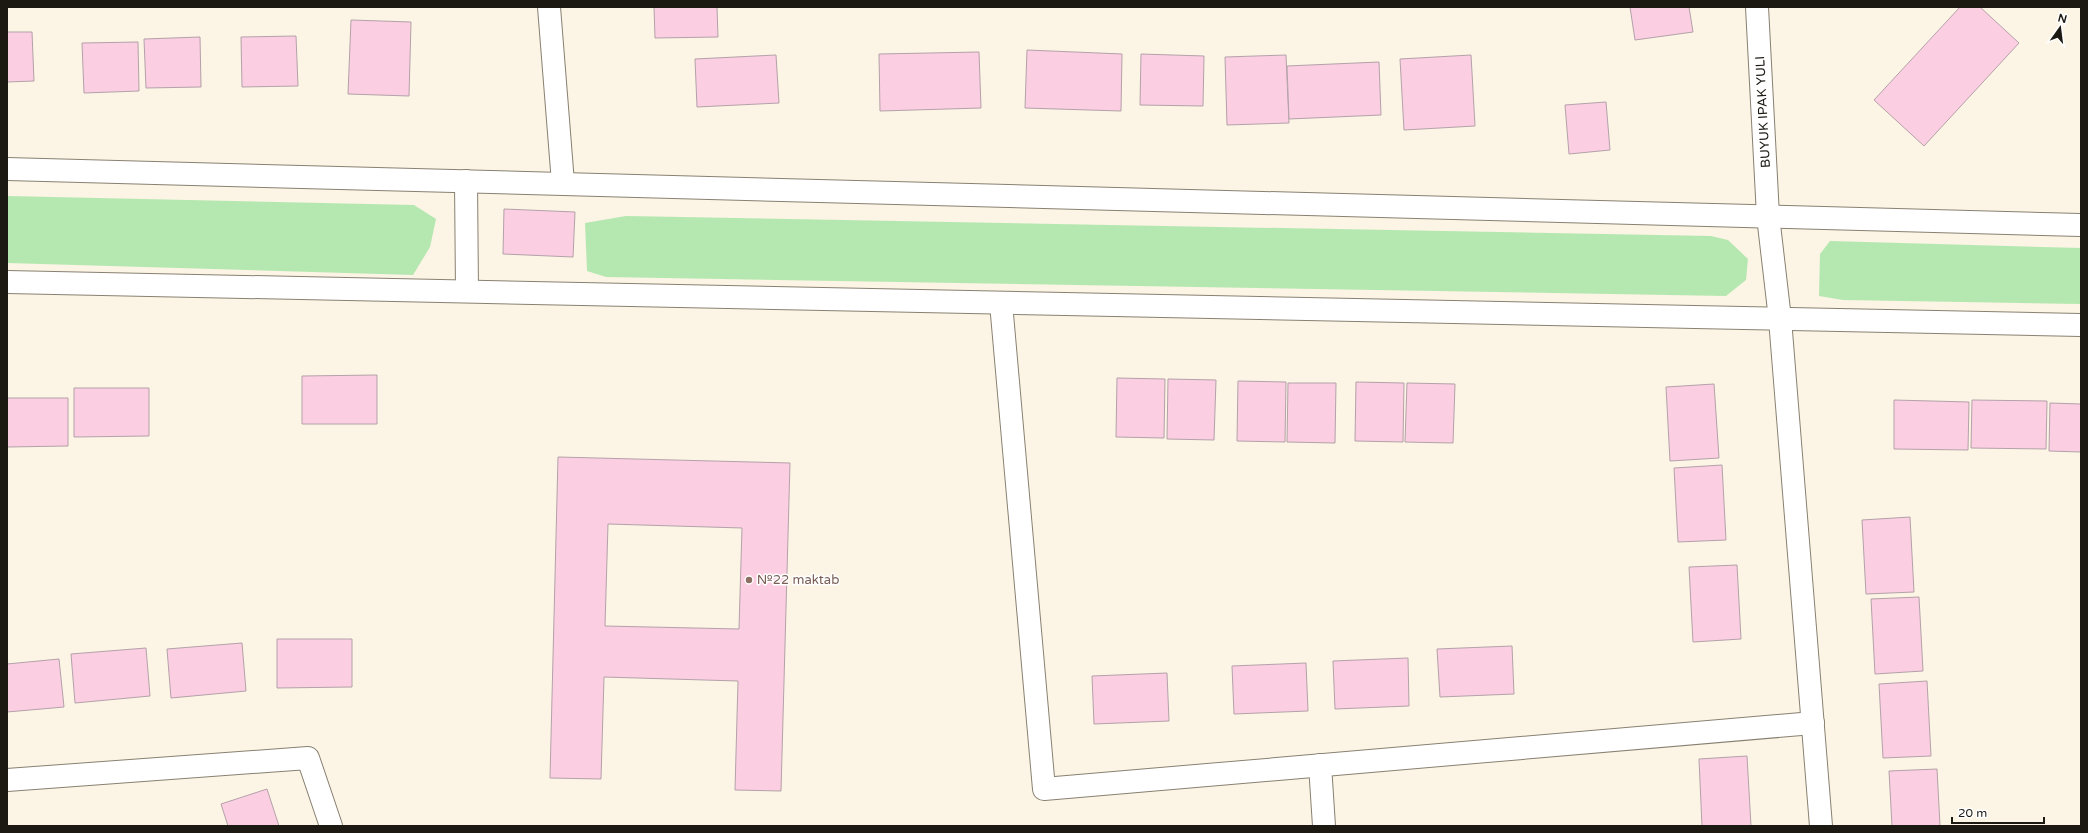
<svg xmlns="http://www.w3.org/2000/svg" width="2088" height="833" font-family="'Varela Round',sans-serif">
<rect width="100%" height="100%" fill="#fcf4e4"/>
<g fill="#b5e8b1">
<path d="M7,196l407,9 22,14 -6,28 -17,28 -406,-12z"/>
<path d="M626,216l1085,20 17,4 20,19 -2,21 -20,16 -1120,-19 -19,-6 -2,-48z"/>
<path d="M1830,241l251,7v56l-238,-4 -24,-4 1,-42z"/>
</g>
<g fill="#fccee2" stroke="#b3a2a9" fill-rule="evenodd">
<path d="M654,7h63l1,30 -63,1z"/>
<path d="M1630,7h59l4,25 -58,8z"/>
<path d="M1960,7h20l39,36 -95,103 -50,-46z"/>
<path d="M351,20l60,2 -2,74 -61,-2z"/>
<path d="M7,32h25l2,49 -27,1z"/>
<path d="M296,36l2,50 -56,1 -1,-50z"/>
<path d="M200,37l1,50 -55,1 -2,-49z"/>
<path d="M138,42l1,49 -55,2 -2,-50z"/>
<path d="M1027,50l95,4 -1,57 -96,-3z"/>
<path d="M979,52l2,56 -101,3 -1,-57z"/>
<path d="M1141,54l63,2 -1,50 -63,-1z"/>
<path d="M776,55l3,48 -82,4 -2,-48z"/>
<path d="M1286,55l3,68 -62,2 -2,-68z"/>
<path d="M1471,55l4,71 -71,4 -4,-71z"/>
<path d="M1379,62l2,53 -92,4 -2,-53z"/>
<path d="M1606,102l4,48 -41,4 -4,-49z"/>
<path d="M504,209l71,3 -2,45 -70,-3z"/>
<path d="M377,375v49h-75v-48z"/>
<path d="M1117,378l48,1 -1,59 -48,-1z"/>
<path d="M1168,379l48,1 -2,60 -47,-1z"/>
<path d="M1238,381l48,1 -1,60 -48,-1z"/>
<path d="M1356,382l48,1 -1,59 -48,-1z"/>
<path d="M1288,383h48l-1,60 -48,-1z"/>
<path d="M1407,383l48,1 -2,59 -48,-1z"/>
<path d="M1714,384l5,74 -49,3 -4,-74z"/>
<path d="M74,388h75v48l-75,1z"/>
<path d="M7,398h61v48l-61,1z"/>
<path d="M1894,400l75,2 -1,48 -74,-1z"/>
<path d="M1972,400l75,1 -1,48 -75,-1z"/>
<path d="M2050,403l31,1v48l-32,-1z"/>
<path d="M558,457l232,6 -9,328 -46,-1 3,-109 -134,-4 -3,102 -51,-1zM608,524l134,4 -3,101 -134,-3z"/>
<path d="M1722,465l4,75 -48,2 -4,-74z"/>
<path d="M1910,517l4,75 -48,2 -4,-74z"/>
<path d="M1737,565l4,74 -48,3 -4,-75z"/>
<path d="M1919,597l4,74 -48,3 -4,-75z"/>
<path d="M277,639h75v48l-75,1z"/>
<path d="M242,643l4,48 -75,7 -4,-49z"/>
<path d="M1512,646l2,48 -74,3 -3,-48z"/>
<path d="M146,648l4,48 -75,7 -4,-49z"/>
<path d="M1408,658l1,48 -74,3 -2,-48z"/>
<path d="M59,659l5,48 -57,5v-48z"/>
<path d="M1306,663l2,48 -74,3 -2,-48z"/>
<path d="M1167,673l2,48 -75,3 -2,-48z"/>
<path d="M1927,681l4,75 -48,2 -4,-74z"/>
<path d="M1747,756l4,70h-49l-3,-67z"/>
<path d="M1937,769l3,57h-48l-3,-55z"/>
<path d="M267,789l12,37h-51l-7,-22z"/>
</g>
<g fill="none" stroke-linecap="round" stroke-linejoin="round">
<defs>
<g id="minor">
<path d="M549,7l14,176"/>
<path d="M1757,7l11,209 12,103 41,507"/>
<path d="M7,169l2074,56"/>
<path d="M466,181l1,110"/>
<path d="M7,282l2074,43"/>
<path d="M1001,303l43,486 769,-66"/>
<path d="M1320,765l4,61"/>
<path d="M7,780l301,-22 23,68"/>
</g>
</defs>
<use href="#minor" stroke="#888072" stroke-width="24"/>
<use href="#minor" stroke="#fff" stroke-width="22"/>
</g>
<circle fill="#8d6e63" stroke="#fff" stroke-width="1.5" cx="749" cy="580" r="4"/>
<g text-anchor="middle" dominant-baseline="central" stroke-width="3" stroke-linejoin="round" paint-order="stroke">
<g font-size="13" fill="#1c1913" stroke="#fff">
<text transform="translate(1763 112) rotate(-93)">BUYUK IPAK YULI</text>
</g>
<g font-size="13" fill="#785e54" stroke="#fff" text-anchor="start">
<text x="757" y="580">№22 maktab</text>
</g>
</g>
<rect width="2088" height="833" fill="none" stroke="#1c1913" stroke-width="16"/>
<g transform="translate(2060 28) rotate(14)" stroke="#ffffff" stroke-width="3" paint-order="stroke">
<path d="M0-3L7 15L0 10L-7 15Z" fill="#1c1913"/>
<text y="-6" font-size="11" font-weight="bold" text-anchor="middle" fill="#1c1913">N</text>
</g>
<path d="M1952 817v6h92v-6" fill="none" stroke="#1c1913" stroke-width="2"/>
<text x="1958" y="817" font-size="12" fill="#1c1913" stroke="#ffffff" stroke-width="3" paint-order="stroke">20 m</text>
</svg>
